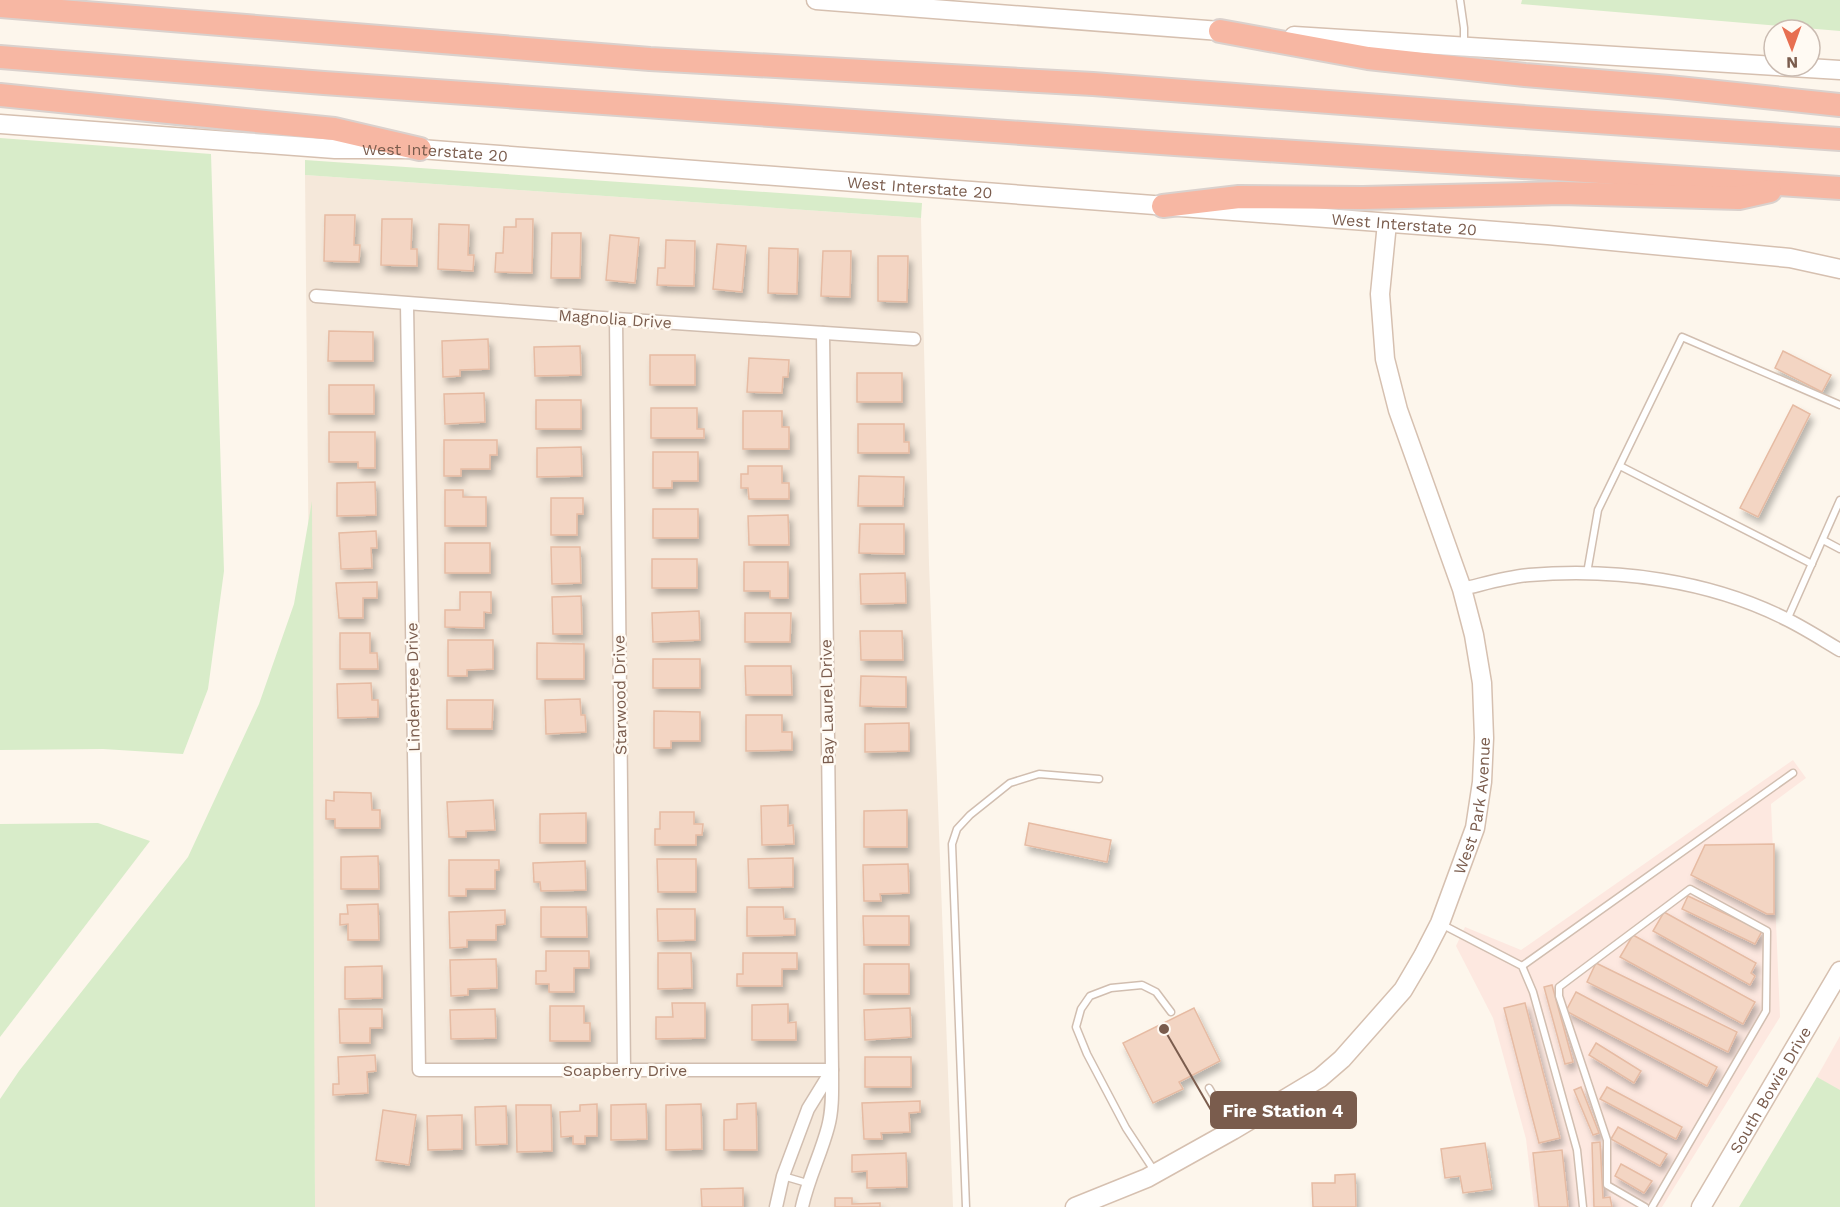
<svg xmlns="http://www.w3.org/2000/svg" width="1840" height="1207" font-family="'Work Sans',sans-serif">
<defs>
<filter id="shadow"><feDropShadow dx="3.5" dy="6" stdDeviation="3" flood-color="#0004"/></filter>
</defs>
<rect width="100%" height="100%" fill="#fdf6ec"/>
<path fill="#f5e8da" d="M305,175l616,43 8,346 24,643h-638z"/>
<g fill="#fde8e0">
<path d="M1793,760l13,18 -35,26 9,213 -118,190h-128l-8,-68 -33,-121 -37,-72 9,-19 56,23z"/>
<path d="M1840,1036v56l-23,-15z"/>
</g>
<g fill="#d8ecc9">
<path d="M1522,0h318v31l-319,-27z"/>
<path d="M0,138l211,16 13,417 -16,118 -25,65 -80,-5 -103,1z"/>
<path d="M305,160l617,43 -1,15 -616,-43z"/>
<path d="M312,501l3,706h-315v-108l19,-28 169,-214 71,-153 35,-100z"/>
<path d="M98,823l52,18 -150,196v-213z"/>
<path d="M1817,1077l23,13v117h-101z"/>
</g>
<g fill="#f3d5c3" stroke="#e6bba3" stroke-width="1.5" filter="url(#shadow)">
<path d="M325,215h30l-1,30h6l-1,17 -35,-1z"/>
<path d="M382,219h30l-1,30h6v17l-36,-1z"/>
<path d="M516,219h17l-1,54 -37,-1 1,-19h7l1,-26h12z"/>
<path d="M439,224l30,1 -1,30h6l-1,16 -35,-2z"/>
<path d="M552,233h29l-1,45h-29z"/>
<path d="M610,235l29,3 -4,45 -29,-3z"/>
<path d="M666,240l29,1 -1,45 -37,-1 1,-17h7z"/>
<path d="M717,244l29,2 -4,46 -29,-3z"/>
<path d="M769,248l29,1 -1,45 -29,-1z"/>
<path d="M823,251h28l-1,46 -29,-1z"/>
<path d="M878,256h30l-1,46 -29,-1z"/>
<path d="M329,331l44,1v29h-45z"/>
<path d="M488,339l1,30 -29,1v6l-17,1 -1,-36z"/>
<path d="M580,346l1,29 -46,1 -1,-29z"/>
<path d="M1783,351l48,24 -9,17 -47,-24z"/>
<rect x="650" y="355" width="45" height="30"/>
<path d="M749,358l40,2 -1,17h-5l-1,16 -35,-1z"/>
<rect x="857" y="373" width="45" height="29"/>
<rect x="329" y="385" width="45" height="29"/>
<path d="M484,393l1,29 -40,2 -1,-30z"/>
<rect x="536" y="400" width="45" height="29"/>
<path d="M1793,405l17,9 -52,103 -18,-9z"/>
<path d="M651,408h46v21h7v9h-53z"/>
<path d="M743,411h39v16h7v22h-46z"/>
<path d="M858,424h46v18h5v11h-51z"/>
<path d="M329,432h46v36h-17v-6h-29z"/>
<path d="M444,440h53v15h-7v14h-29v7h-17z"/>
<path d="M581,447l1,29 -45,1v-29z"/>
<path d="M653,452h45v29h-26v7h-19z"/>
<path d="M748,466h34v17h7v16h-40l-1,-11h-7v-14h7z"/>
<path d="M859,476l45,1 -1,29h-45z"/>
<path d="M375,482l1,33 -39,1v-33z"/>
<path d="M445,490h18v7h23v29h-41z"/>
<path d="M551,498h32v16h-6v21h-26z"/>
<rect x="653" y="509" width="45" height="29"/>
<path d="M788,515l1,30h-40l-1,-29z"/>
<path d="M860,524h44v30l-45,-1z"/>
<path d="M376,531l1,17h-6l1,20 -31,1 -2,-36z"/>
<rect x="445" y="543" width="45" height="30"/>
<path d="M551,547h29l1,36 -29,1z"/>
<rect x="652" y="559" width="45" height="29"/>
<path d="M744,562h44v36h-18v-7h-26z"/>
<path d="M905,573l1,30 -45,1 -1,-30z"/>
<path d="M377,582v16h-14v20h-24l-3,-35z"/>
<path d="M460,592h31v21l-7,-1v16l-39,-1v-17h15z"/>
<path d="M581,596l1,38h-29l-1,-37z"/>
<path d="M699,611l1,29 -47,2 -1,-29z"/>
<path d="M745,613h46l-1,29h-45z"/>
<path d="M860,631h42l1,29h-42z"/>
<path d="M340,633h30v20h7l1,16h-38z"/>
<path d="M448,640h45v29l-26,1v6h-19z"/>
<path d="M537,643l47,1v35h-47z"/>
<rect x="653" y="659" width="47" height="29"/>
<path d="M745,666h46l1,29h-46z"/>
<path d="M861,676l45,1v30l-46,-1z"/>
<path d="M371,683l1,17h6v17l-40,1 -1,-34z"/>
<path d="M580,699l1,16h4l1,17 -40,2 -1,-34z"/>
<path d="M447,700h46l-1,29h-45z"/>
<path d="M654,711l46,1v29h-29v7h-17z"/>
<path d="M746,715h36v17h10v18l-46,1z"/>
<path d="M909,723v28l-44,1v-28z"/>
<path d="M334,792l37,1 1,17h8v18h-45v-9h-9v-19l8,1z"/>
<path d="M493,800l2,30 -29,1v6h-17l-2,-35z"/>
<path d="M788,805v21l5,-1 1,19 -32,1 -1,-39z"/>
<path d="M907,810v37h-43v-36z"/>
<path d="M660,812h34v12h9l-1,11h-6v10h-41v-16h5z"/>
<path d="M586,813v30h-46v-29z"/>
<path d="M1029,823l82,17 -4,22 -82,-17z"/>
<path d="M1774,844v70h-7l-76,-39 14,-30z"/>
<path d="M378,856l1,33h-38v-32z"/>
<path d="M793,858v29l-44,1 -1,-29z"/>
<path d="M657,859h39v33h-38z"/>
<path d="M449,860h50v10h-4v19h-29v7h-17z"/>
<path d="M585,861l1,29 -45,1 -1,-9h-6l-1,-19z"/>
<path d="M908,864l1,29 -29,1 1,7h-17l-1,-36z"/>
<path d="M1688,896l74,35 -7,13 -73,-35z"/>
<path d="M378,904l1,36h-31v-16l-8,1v-11h8l-1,-9z"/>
<path d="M541,907h45l1,30h-46z"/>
<path d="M747,907h36l1,12h11v16l-48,1z"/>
<path d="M657,909h38v31l-37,1z"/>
<path d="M505,910v14l-9,1v15h-29v7l-17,1 -1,-36z"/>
<path d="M1664,912l92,51 -5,10 4,3 -5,9 -97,-54z"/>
<path d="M863,916h46v29h-45z"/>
<path d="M1633,935l122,67 -12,22 -123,-67z"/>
<path d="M546,951h43v17h-15v24h-25v-8h-13v-13h10z"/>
<path d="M658,953h33l1,35 -34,1z"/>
<path d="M743,953h54v16h-15v17h-45v-12h6z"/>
<path d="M496,959l1,29 -29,1v6l-17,1 -1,-36z"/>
<path d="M1596,963l141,69 -9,20 -141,-70z"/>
<rect x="864" y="964" width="45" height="30"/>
<path d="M382,966v32l-37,1v-32z"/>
<path d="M1552,985l21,77 -8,2 -21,-77z"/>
<path d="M1576,992l141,75 -10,19 -141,-75z"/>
<path d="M672,1003h33v35l-49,1v-22h17z"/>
<path d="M1525,1003l35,135 -21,5 -35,-135z"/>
<path d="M788,1004v19l8,-1v18h-44v-35z"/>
<path d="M550,1006h34v17h6v18h-40z"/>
<path d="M910,1008l1,29 -46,3 -1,-30z"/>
<path d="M1194,1008l26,53 -41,21 4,7 -30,14 -30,-60z"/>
<path d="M339,1009h43v19h-12v15h-30z"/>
<path d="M495,1009l1,29 -45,1 -1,-29z"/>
<path d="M1596,1043l45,28 -7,12 -45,-28z"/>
<path d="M375,1055l1,16 -9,1 1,21 -35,2v-11h6l-1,-27z"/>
<rect x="865" y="1057" width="46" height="30"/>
<path d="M1581,1087l18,46 -6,2 -19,-45z"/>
<path d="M1607,1087l75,40 -6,12 -76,-40z"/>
<path d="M920,1101v11l-11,1 1,19 -29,1 1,6h-18l-2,-36z"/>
<path d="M756,1103l1,47h-33v-30l13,-1v-15z"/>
<path d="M597,1104v32h-12v8h-12v-8l-12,1 -1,-25 20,-1v-6z"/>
<path d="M646,1104l1,35 -36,1v-35z"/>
<path d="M701,1104l1,45 -36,1v-45z"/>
<path d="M516,1105h35l1,46 -35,1z"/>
<path d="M506,1106l1,38 -31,1 -1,-38z"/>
<path d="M383,1110l33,5 -7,50 -33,-5z"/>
<path d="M462,1115v34l-34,1 -1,-34z"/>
<path d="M1618,1127l49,27 -7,12 -49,-27z"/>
<path d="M1600,1142l3,56 7,-1 2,10h-18l-2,-64z"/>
<path d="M1485,1143l7,46 -29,4 -3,-17 -15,2 -4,-29z"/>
<path d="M1562,1150l6,57h-29l-6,-54z"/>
<path d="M906,1153l1,34 -40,1v-17l-15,1v-17z"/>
<path d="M1621,1164l31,17 -8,12 -29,-17z"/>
<path d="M1355,1174l1,33h-43l-1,-24h23v-8z"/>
<path d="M743,1188v19h-41l-1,-18z"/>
<path d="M835,1198h17v6l28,-1v4h-45z"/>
</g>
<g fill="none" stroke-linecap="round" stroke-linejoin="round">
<defs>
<g id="lane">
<path d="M1460,0l4,28v16"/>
<path d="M1620,466l192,98"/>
<path d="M1823,540l17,9"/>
<path d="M1587,573l11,-63 84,-173 158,68"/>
<path d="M1787,620l53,-120"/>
<path d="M1443,925l79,41 11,26 44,158 6,57"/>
<path d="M1522,966l271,-193"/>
<path d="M1209,1088l24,41"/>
<path d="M1155,1172l-29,-44 -39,-74 -11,-27 5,-18 9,-13 21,-8 31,-3 14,7 15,20"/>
<path d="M783,1176l24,7"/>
<path d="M966,1207l-14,-363 5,-15 13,-14 40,-32 29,-9 60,5"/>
<path d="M1645,1207l-38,-22v-45l-48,-144v-9l131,-98 77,42 -1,80 -114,196"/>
</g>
<g id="street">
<path d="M316,296l300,23 298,20"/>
<path d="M407,304l12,766h413l-9,-737"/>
<path d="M616,319l8,751"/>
<path d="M1462,589c22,-5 45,-12 67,-14 87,-7 181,5 259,45 18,9 35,20 52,30"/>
<path d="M776,1207l7,-31 25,-67 24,-39c0,19 1,39 -4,57 -7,27 -20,52 -26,80"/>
</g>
<g id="secondary">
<path d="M816,0l417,32"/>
<path d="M1294,36l546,34"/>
<path id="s1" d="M0,124l335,25h85l1128,86 242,23 50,11"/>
<path id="s2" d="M1075,1207l72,-29 86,-48 87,-52 22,-19 61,-69 20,-34 17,-33 35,-95 7,-46 2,-44 -2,-55 -8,-48 -12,-46 -64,-179 -13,-51 -5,-65 7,-71"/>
<path id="s3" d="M1701,1207l139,-236"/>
</g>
<g id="highway">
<path d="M0,6l650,53 443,25 418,32 329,23"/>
<path d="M1220,31l148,27 157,17 144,12 171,18"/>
<path d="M0,57l324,26 851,61 665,44"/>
<path d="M0,95l334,34 86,20"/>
<path d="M1163,206l76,-9 124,1 198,-5 178,5 31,-7"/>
</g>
</defs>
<use href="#lane" stroke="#d1beb0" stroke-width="9"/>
<use href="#street" stroke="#d1beb0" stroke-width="15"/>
<use href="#secondary" stroke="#d6c0b0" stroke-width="21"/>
<use href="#highway" stroke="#dad1cd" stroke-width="26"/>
<use href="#lane" stroke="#fff" stroke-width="6"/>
<use href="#street" stroke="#fff" stroke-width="12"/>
<use href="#secondary" stroke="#fff" stroke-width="18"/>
<use href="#highway" stroke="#f7b7a3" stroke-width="22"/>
</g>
<g text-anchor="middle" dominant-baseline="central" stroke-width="5" stroke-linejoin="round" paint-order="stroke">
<g font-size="16" fill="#7a5c4d" stroke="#fffaf3">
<text stroke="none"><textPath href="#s1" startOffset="436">West Interstate 20</textPath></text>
<text stroke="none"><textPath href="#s1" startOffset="922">West Interstate 20</textPath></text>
<text stroke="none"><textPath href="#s1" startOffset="1408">West Interstate 20</textPath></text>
<text transform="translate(615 319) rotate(4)">Magnolia Drive</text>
<text transform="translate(413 687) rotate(-91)">Lindentree Drive</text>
<text transform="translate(620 695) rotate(-91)">Starwood Drive</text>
<text transform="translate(827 702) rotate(-91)">Bay Laurel Drive</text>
<text stroke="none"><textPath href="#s2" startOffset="598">West Park Avenue</textPath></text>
<text x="625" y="1070">Soapberry Drive</text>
<text stroke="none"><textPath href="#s3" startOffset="136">South Bowie Drive</textPath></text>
</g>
</g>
<path fill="none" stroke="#7a5c4d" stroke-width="2" d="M1164 1029L1211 1110"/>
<circle fill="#7a5c4d" stroke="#fffaf3" stroke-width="2" cx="1164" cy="1029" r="6"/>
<rect fill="#7a5c4d" stroke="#7a5c4d" stroke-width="2" x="1211" y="1092" width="145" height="36" rx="6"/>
<g font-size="18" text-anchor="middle" font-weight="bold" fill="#fff">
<text x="1283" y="1117">Fire Station 4</text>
</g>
<g transform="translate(1792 48) rotate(179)"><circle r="28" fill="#fffaf3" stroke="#cabbb1" stroke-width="1.5"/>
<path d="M0-4.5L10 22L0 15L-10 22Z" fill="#e76f51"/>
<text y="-9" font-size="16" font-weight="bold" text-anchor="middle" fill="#7a5c4d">N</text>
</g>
</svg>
